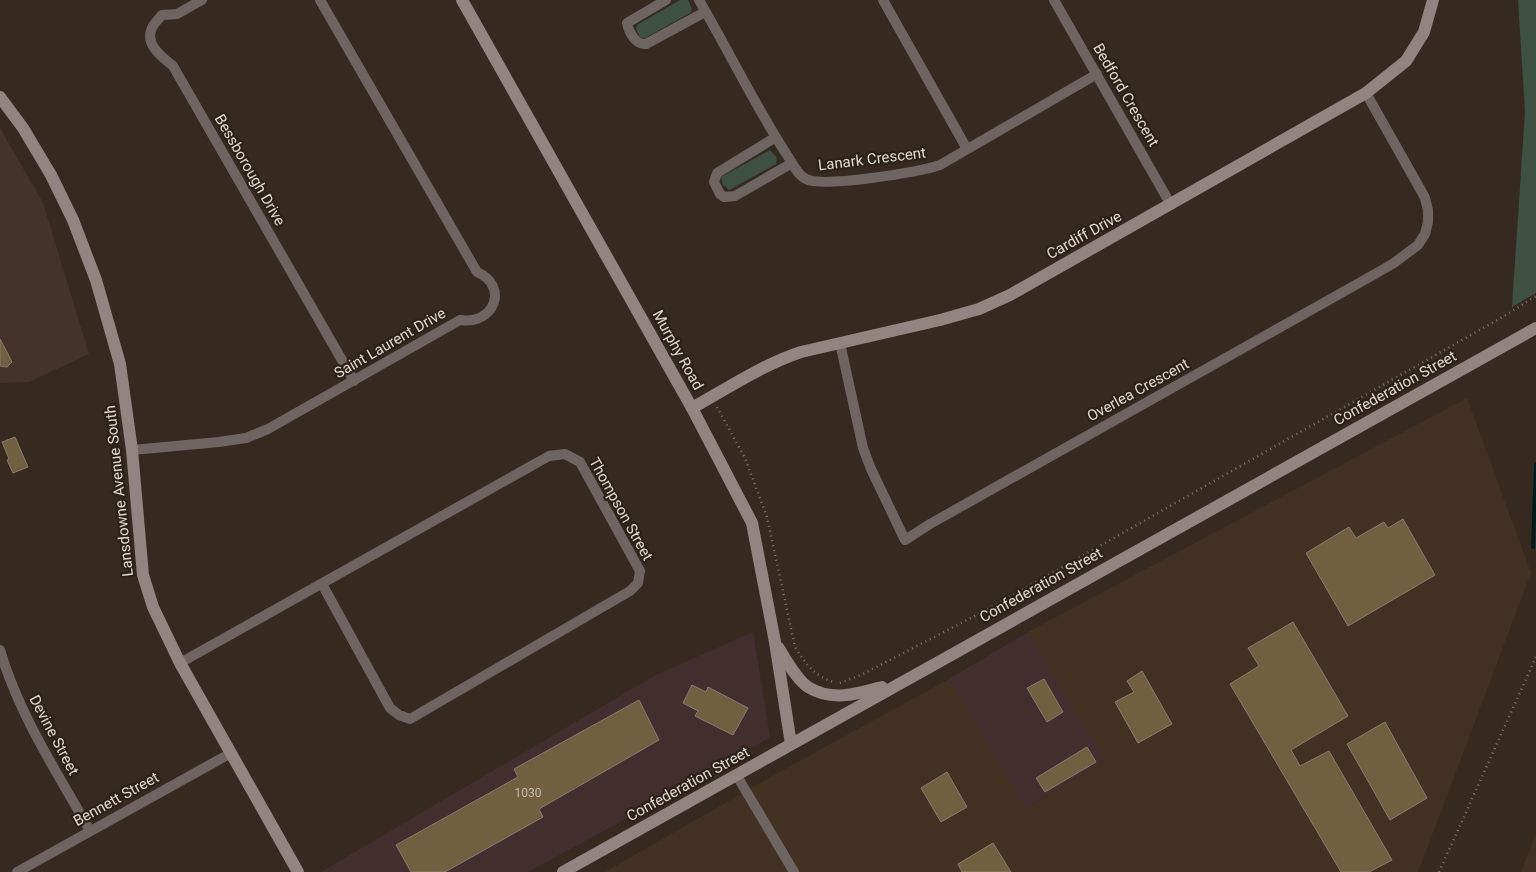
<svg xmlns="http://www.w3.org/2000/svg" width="1536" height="872" font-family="Roboto,sans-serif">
<rect width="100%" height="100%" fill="#362a20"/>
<g fill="#432e2f">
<path d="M753,632l17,105 -64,38 -178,97h-207l333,-196z"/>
<path d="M1028,632l77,129 -79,47 -77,-129z"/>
</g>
<g fill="#423123">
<path d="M1467,398l64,175 -113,299h-813l162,-93 182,-100 77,129 79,-47 -77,-129z"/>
<path d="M1536,834v38h-15z"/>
</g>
<path fill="#44332a" d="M0,128l43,75 46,151 -60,28 -29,1z"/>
<g fill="#3d5042">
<path d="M680,0h8l4,9 -2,4 -45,25 -5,-1 -4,-8 1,-4z"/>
<path d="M1518,0h18v293l-24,14 13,-195z"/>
<path d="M770,150l7,8 -1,6 -47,26 -6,-5 -2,-8z"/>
</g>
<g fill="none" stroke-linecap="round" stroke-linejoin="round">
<path stroke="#041b1e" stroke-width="4" d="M1533,547l3,-83"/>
</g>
<g fill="#725e41" stroke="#877d6e">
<path d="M0,339l11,21 1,2 -5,5 -7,-1z"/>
<path d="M15,437l13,30 -15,6 -6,-13 2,-1 -7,-17z"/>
<path d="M1403,519l32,56 -87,51 -42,-73 43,-26 7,11 28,-16 4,6z"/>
<path d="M1293,622l55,94 -57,34 9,16 29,-15 63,109 -23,12h-28l-111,-188 29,-18 -11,-18z"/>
<path d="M1142,671l30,53 -34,19 -23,-41 19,-10 -7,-11z"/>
<path d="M1044,679l19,33 -16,10 -20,-34z"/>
<path d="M692,685l14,7 2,-5 40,21 -15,27 -38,-19 3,-5 -15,-8z"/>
<path d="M639,700l20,40 -120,69 4,8 -98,55h-34l-15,-27 122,-68 -4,-8z"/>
<path d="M1385,722l42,76 -37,22 -43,-76z"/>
<path d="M1087,747l9,15 -51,30 -9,-14z"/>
<path d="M947,772l20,35 -26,15 -20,-34z"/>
<path d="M993,843l18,29h-49l-4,-8z"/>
</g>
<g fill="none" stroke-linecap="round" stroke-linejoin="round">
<g stroke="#7d736a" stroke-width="2.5" stroke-dasharray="1 4" stroke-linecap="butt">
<path d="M717,407l28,51 22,59 28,130c11,17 18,28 38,35"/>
<path d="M840,683l23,-9 133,-69 510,-290 30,-19"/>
<path d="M1439,872l97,-215"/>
</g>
<g stroke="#6e6563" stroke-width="10">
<path d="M202,0l-25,14 -15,1c-3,4 -8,8 -10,13 -8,16 10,29 21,38l181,315"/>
<path d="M666,0l-39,23c2,10 9,22 19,21l59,-32"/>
<path d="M699,0c29,50 55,103 86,152 6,8 11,22 21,27 17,9 113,-7 134,-14l157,-91"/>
<path d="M883,0l84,149"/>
<path d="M1054,0l117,205"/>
<path d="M776,137l-59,36 -3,9 6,12 4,3 11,-1 57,-33"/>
<path d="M840,343l23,105 8,21 34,71 25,-16 445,-250 19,-11 24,-18 7,-11 3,-12v-12l-3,-12 -6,-11 -53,-94"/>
<path d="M132,450l87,-8 27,-4 22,-9 192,-109c35,5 49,-34 17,-48l-157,-272"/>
<path d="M0,650c19,65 57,122 90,181"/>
<path d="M180,663l369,-207 16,-2 15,8 60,109 -2,12 -8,8 -220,128 -11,-4 -9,-7 -68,-124"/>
<path d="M737,776l57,96"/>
<path d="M17,872l214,-119"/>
</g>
<g stroke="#928481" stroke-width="12">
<path d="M462,0l230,408 60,115 23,119 16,102"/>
<path d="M0,97l23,31 28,47 22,45 23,60 24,84 12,86 11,125 10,32 27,56 118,209"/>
<path d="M692,408c36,-20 70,-43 109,-56l139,-32 39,-11 31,-14 356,-202 40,-32 18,-29 9,-32"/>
<path d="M778,647c7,11 18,32 30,40 24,15 49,7 74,0"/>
<path d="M563,872l973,-544"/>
</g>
</g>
<g text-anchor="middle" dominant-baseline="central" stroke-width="4.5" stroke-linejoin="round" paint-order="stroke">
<g font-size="12" fill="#c4baad">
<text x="528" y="793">1030</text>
</g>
<g font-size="15" fill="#e0d8d1" stroke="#2c2116">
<text transform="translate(1126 95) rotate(60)">Bedford Crescent</text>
<text transform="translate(872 159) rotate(-7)">Lanark Crescent</text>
<text transform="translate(250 170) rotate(60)">Bessborough Drive</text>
<text transform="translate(1084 235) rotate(-29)">Cardiff Drive</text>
<text transform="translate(390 343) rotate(-30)">Saint Laurent Drive</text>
<text transform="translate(678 350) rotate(61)">Murphy Road</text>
<text transform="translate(1395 388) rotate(-29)">Confederation Street</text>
<text transform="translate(1138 390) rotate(-29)">Overlea Crescent</text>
<text transform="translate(119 491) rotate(-96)">Lansdowne Avenue South</text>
<text transform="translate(621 509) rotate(61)">Thompson Street</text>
<text transform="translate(1041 585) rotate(-29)">Confederation Street</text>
<text transform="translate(54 735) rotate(62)">Devine Street</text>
<text transform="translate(688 784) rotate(-29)">Confederation Street</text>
<text transform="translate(116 799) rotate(-29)">Bennett Street</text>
</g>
</g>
</svg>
